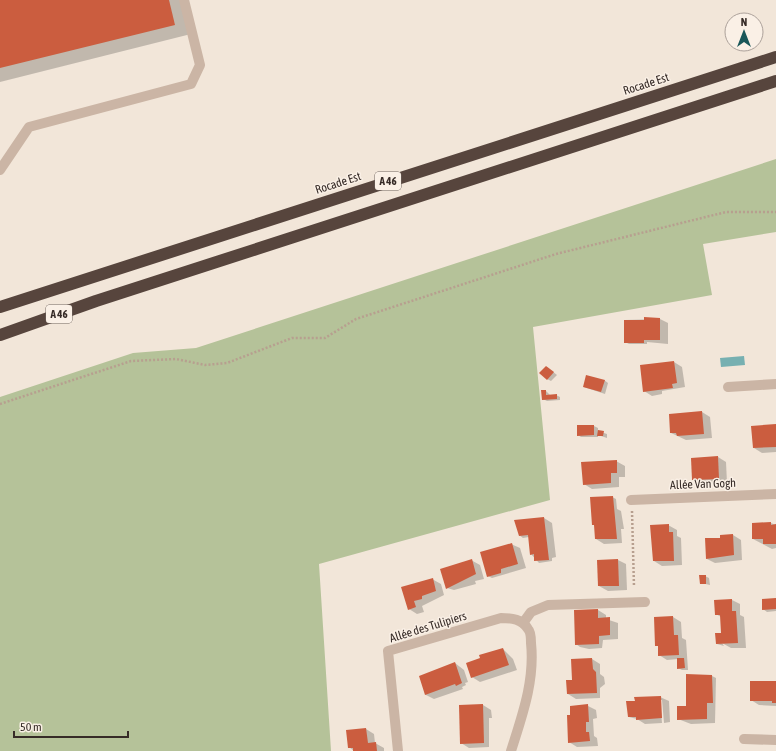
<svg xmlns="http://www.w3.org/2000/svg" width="776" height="751" font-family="'Asap Condensed',sans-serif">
<rect width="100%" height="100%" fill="#f2e6d9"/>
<path fill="#b5c299" d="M776,159v73l-73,12 9,51 -179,32 17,173 -231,64 12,187h-331v-354l133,-44 63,-5z"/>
<path fill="#77b0b1" d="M744,356l1,9 -24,2 -1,-9z"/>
<g fill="#0003">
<path d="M0,0h181l10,34 -191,48z"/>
<path d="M660,319l8,4v21l-21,-2v2h-18l-4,-2v-22z"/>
<path d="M674,362l8,5 3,20 -23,4v3l-10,2 -8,-5 -3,-25z"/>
<path d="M547,367l10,8 -6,6 -4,-2z"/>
<path d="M604,380l4,3 -3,11 -21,-7z"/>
<path d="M546,391l4,4h6l4,2v3l-13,1 -4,-2z"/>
<path d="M702,412l8,5 2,21 -26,2 -15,-7 5,-19z"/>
<path d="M776,425v27l-14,1 -8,-5z"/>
<path d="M578,426h16l4,2v3l9,3v4l-9,-3v2h-17l-3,-2z"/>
<path d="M718,457l8,5 1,21 -26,1 -8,-4z"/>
<path d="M616,461l9,5v11h-6v10l-27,2 -8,-5z"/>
<path d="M612,497l4,2 1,10 4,2 3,18h-3l1,14 -18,1 -8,-5 -1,-13 -2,-2z"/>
<path d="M544,518l8,5 4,34 -4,1v3l-13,2 -8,-9 -2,-17 -6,1 -4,-3z"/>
<path d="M771,523l5,2v23l-4,1 -19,-10z"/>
<path d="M668,525l9,5v6l4,2 1,27 -20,1 -8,-5z"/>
<path d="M733,535l8,5 1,20 -27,3 -8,-4 14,-20v-3z"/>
<path d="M511,544l9,4 6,20 -34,10 -4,-2z"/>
<path d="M471,560l9,5 4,14 -9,2 1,3 -22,6 -7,-2z"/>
<path d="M618,560l8,4 1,26 -19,1 -9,-5z"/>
<path d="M705,576l4,2 1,7 -9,-2z"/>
<path d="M432,579l9,5 3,11 -22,11 2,6 -7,2 -8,-5 -6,-21z"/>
<path d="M732,600l8,4v11l4,2 2,31h-15l-9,-5 2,3 -7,-2 5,-11 -1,-16 -5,-3z"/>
<path d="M776,600v11l-9,1 -4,-3z"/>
<path d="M598,610l8,5v4l12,4v16l-15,1 -1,8 -13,1 -9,-2 -4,-3z"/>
<path d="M673,617l8,5 1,16 4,2 2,30h-6l-4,-2v-9l-11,1 -8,-5 -1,-9 -2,-1 -1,-27z"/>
<path d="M503,649l10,10 4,11 -37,12 -8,-5z"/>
<path d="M592,659l8,5v10l4,3 1,7 -5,4v10l-24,1 -8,-5z"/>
<path d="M455,663l9,7 4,12 -3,1 1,2 -4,2 1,2 -29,10 -8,-4 -6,-18z"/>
<path d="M712,676l4,2 -1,45 -24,1 -13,-5z"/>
<path d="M776,682v24l-17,-1 -8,-5z"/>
<path d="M660,697l9,4 1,21 -6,1 -2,-23h-2l2,23 -17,1 -8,-5 -8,-2z"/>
<path d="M483,705l8,5 1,8h-3v29l-20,1 -8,-5 -1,-37z"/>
<path d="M588,706l8,4 1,8 -4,1 1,17 3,2 1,8 -21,1 -8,-5 2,-26z"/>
<path d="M366,729l8,5 1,9 9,5v3h-30l-5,-4z"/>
</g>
<g fill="#cb5d3f">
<path d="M0,0h169l6,25 -175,43z"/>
<path d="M644,317l16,1v22h-16v3h-20v-23h20z"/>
<path d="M674,361l3,22 -5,1 1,4 -30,4 -3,-27z"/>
<path d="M546,366l8,6 -7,8 -8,-7z"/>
<path d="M586,375l19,5 -4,12 -18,-5z"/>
<path d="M541,390h5v5l11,-1v5l-15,1z"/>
<path d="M702,411l2,23 -27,2 -1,-3h-6l-1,-19z"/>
<path d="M776,424v23l-23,1 -2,-22z"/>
<path d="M577,425h17v10l-17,1z"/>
<path d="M598,430l6,1 -1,5h-6z"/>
<path d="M718,456l1,23 -27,1 -1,-22z"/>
<path d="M617,460v13h-6v10l-28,2 -2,-23z"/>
<path d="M613,496l4,43h-22l-1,-14h-2l-2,-28z"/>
<path d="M544,517l5,43 -15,1v-7l-4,1 -2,-20 -9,1 -5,-16z"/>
<path d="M771,522v3l5,-1v20h-13v-5h-11v-16z"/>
<path d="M669,524v8h4l1,29h-21l-3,-36z"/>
<path d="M733,534l1,21 -28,4 -1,-21h15v-3z"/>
<path d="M512,543l6,21 -17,5v4l-14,4 -7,-25z"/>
<path d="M472,559l4,15 -30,15 -6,-20z"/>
<path d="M618,559l1,27h-21l-1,-26z"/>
<path d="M699,575h7v9h-6z"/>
<path d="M433,578l3,13 -14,5v3l-8,2 2,6 -8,3 -7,-23z"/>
<path d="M776,598v11l-14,1v-11z"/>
<path d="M732,599v12h4l2,32 -22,1 -1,-11h6l-1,-18h-5l-1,-15z"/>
<path d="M598,609v9l12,-1v18l-11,1v8l-24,1 -1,-35z"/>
<path d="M673,616l1,19h4l1,20 -21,1v-10h-3l-1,-29z"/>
<path d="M503,648l6,17 -38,13 -5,-15 14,-5 -1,-3z"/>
<path d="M592,658l1,11 3,3 1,21 -30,1 -1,-14h6l-1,-21z"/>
<path d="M677,658h7l1,10 -8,1z"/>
<path d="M455,662l7,21 -6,3 -1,-2 -30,11 -6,-19z"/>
<path d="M686,674l26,1 1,28h-6v16l-30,1v-14h9z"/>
<path d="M750,681h26v22h-4v-2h-22z"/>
<path d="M661,696l1,22 -26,2v-3h-8l-2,-16h9l-1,-4z"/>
<path d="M483,704l1,39 -24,1 -1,-39z"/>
<path d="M588,704l1,18h-3v10h3l1,9 -22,2 -1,-28h3v-9z"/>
<path d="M366,728l2,15 8,-1 1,9h-24v-3h-5l-2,-18z"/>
</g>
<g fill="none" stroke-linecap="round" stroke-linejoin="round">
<g stroke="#b79f8f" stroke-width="2.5" stroke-dasharray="2 2" stroke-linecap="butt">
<path d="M0,404l131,-43 45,-2 29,6 22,-2 65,-25h33l31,-19 200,-65 170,-42h50"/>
<path d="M632,511l2,76"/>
</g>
<g stroke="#cbb5a5" stroke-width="10">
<path d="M0,170l29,-43 162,-43 9,-19 -16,-65"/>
<path d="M728,387l48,-3"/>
<path d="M631,500l145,-6"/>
<path d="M523,623l8,-11 17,-7 97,-3"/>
<path d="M744,739l32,1"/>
<path d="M398,751l-10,-100 113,-33c11,0 21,1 27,11 3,3 3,10 3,14 4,38 -9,73 -20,108"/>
</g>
<g stroke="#57453d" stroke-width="12">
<path d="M0,307l776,-250"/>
<path d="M0,335l96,-34 680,-220"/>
</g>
</g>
<g text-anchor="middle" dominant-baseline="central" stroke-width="3" stroke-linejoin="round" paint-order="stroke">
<g fill="#faf0e6" stroke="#716660" stroke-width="1">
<rect x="375" y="172" width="26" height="18" rx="3"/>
<rect x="46" y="305" width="26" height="18" rx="3"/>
</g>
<g font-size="11" font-weight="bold" fill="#362b27">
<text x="388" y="181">A 46</text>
<text x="59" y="314">A 46</text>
</g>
<g font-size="12" fill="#362b27" stroke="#faf0e6">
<text transform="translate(646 84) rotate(-18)">Rocade Est</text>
<text transform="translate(338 183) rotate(-18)">Rocade Est</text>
<text transform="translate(703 484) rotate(-2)">Allée Van Gogh</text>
<text transform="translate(428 627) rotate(-17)">Allée des Tulipiers</text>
</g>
</g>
<g transform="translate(744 32)"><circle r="19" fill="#faf0e6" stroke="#aca19a"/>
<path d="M0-3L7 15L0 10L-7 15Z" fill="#1a5759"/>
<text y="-6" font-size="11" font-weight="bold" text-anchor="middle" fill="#362b27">N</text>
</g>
<path d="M14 731v6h114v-6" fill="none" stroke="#362b27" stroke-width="2"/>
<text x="20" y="731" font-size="12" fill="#362b27" stroke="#faf0e6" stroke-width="3" paint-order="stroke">50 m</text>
</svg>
